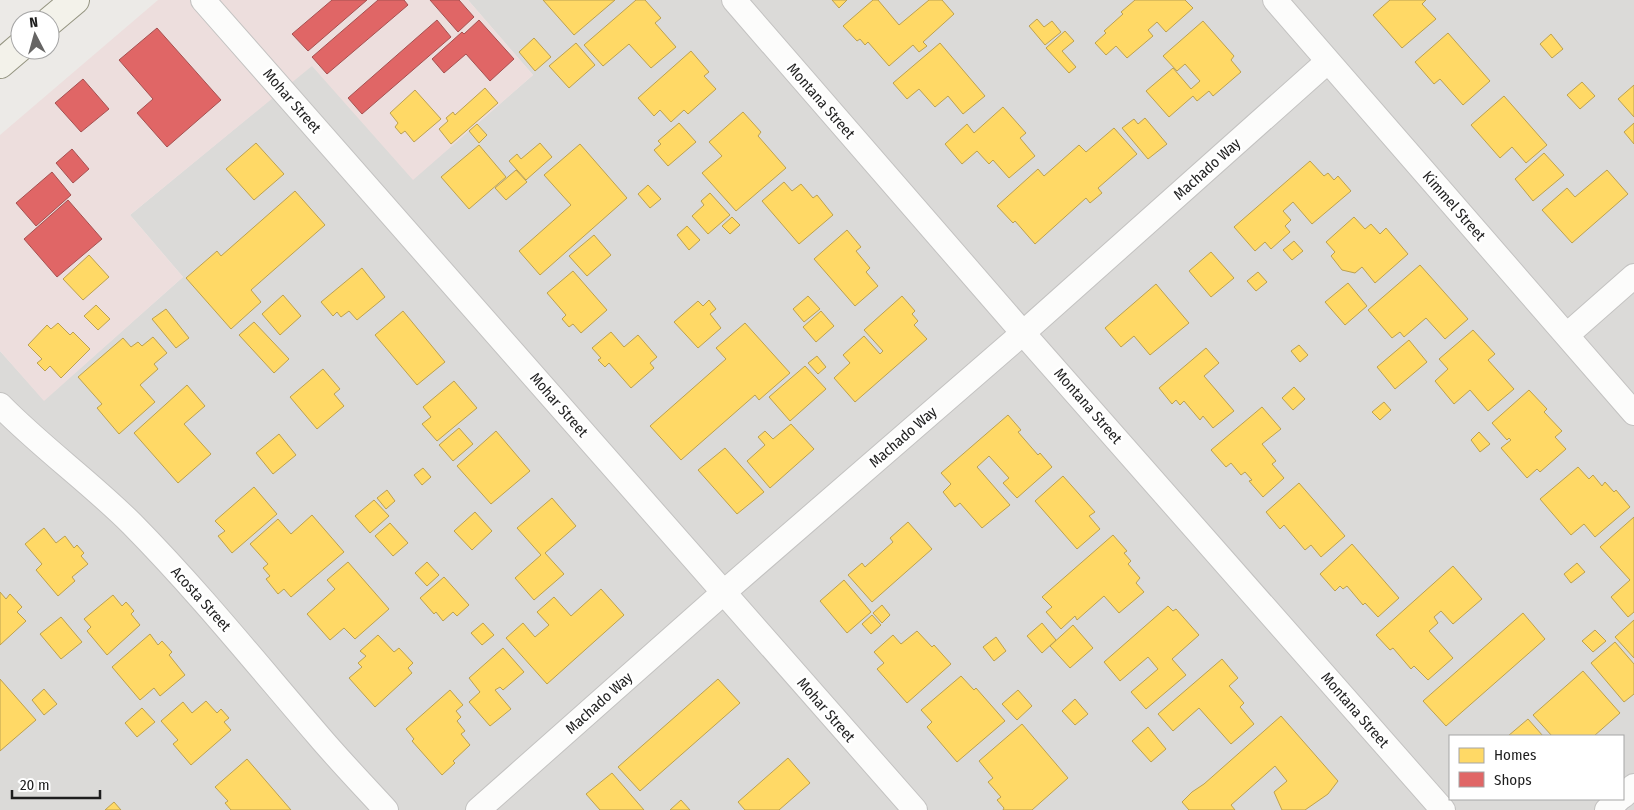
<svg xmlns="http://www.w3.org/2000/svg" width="1634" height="810" font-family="'Fira Sans Condensed',sans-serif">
<rect width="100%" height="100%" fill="#eceae7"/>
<path fill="#dbdad8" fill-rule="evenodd" d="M468,0h1166v810h-1634v-459l44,49 139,-123 -53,-62 182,-150 101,114 120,-104zM1450,736h173v63h-173z"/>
<path fill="#eddedd" d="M158,0h310l65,75 -120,105 -101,-114 -182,149 53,62 -139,124 -44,-50v-216z"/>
<g fill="#ffd966" stroke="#bca150">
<path d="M543,0h72l-41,35z"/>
<path d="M636,0h9l16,18 -6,5 21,24 -25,21 -22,-24 -26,22 -19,-21z"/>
<path d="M832,0h15l-8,8z"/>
<path d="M873,0h5l21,25 30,-25h13l12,14 -31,28 4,4 -8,6 -6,-7 -24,21 -21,-24 -3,3 -5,-6 -3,2 -14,-15z"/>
<path d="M1135,0h50l8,8 -27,24 -9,-10 -9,8 5,6 -26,22 -11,-12 -10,9 -11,-12 11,-10 -2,-2 19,-17 -2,-2z"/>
<path d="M1390,0h36l-4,4 14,15 -34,29 -29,-33z"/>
<path d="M1037,19l7,8 8,-6 9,11 -16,13 -16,-19z"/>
<path d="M1203,21l31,35 -3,4 10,12 -28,24 -4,-5 -12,10 -4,-5 -24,21 -23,-26 27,-23 18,21 9,-8 -15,-17 -8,7 -14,-15z"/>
<path d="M1065,31l9,10 -12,10 14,16 -7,6 -23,-25z"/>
<path d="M1448,33l42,48 -27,24 -23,-26 -6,5 -19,-22z"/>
<path d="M1551,34l12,15 -11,9 -12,-14z"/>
<path d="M534,38l17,19 -16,14 -16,-19z"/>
<path d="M576,43l19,22 -26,23 -20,-22z"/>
<path d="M940,43l45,53 -22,18 -15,-18 -13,11 -16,-18 -12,10 -14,-16z"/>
<path d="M691,51l18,21 -5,4 12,13 -28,25 -4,-4 -13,12 -11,-12 -6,6 -16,-18z"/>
<path d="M1582,82l13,14 -15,13 -13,-14z"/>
<path d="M1634,85v32l-16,-18z"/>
<path d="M485,88l13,15 -47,41 -12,-15 9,-8 -2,-3 7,-6 2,3z"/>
<path d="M415,90l26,29 -27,23 -9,-11 -4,3 -6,-7 3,-4 -8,-10z"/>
<path d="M1504,96l43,49 -21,18 -14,-16 -12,11 -29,-33z"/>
<path d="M1003,107l23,26 -6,5 15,18 -26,22 -16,-18 -4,4 -12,-13 -15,13 -17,-20 22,-20 7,9z"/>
<path d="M743,112l18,20 -3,4 28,32 -50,43 -34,-38 20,-17 -13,-14z"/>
<path d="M1145,118l22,26 -19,15 -26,-31 12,-9 4,5z"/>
<path d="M679,123l17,19 -28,24 -14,-16 7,-6 -3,-3z"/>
<path d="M1634,123v21l-10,-12z"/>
<path d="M477,124l10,11 -8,8 -10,-12z"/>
<path d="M1114,128l23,26 -39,34 4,5 -12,10 -4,-5 -51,46 -20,-23 -2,2 -16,-17 41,-37 6,7 35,-31 7,7z"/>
<path d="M256,143l28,31 -30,26 -28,-31z"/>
<path d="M540,143l12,14 -26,23 -17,-19 8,-7 4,5z"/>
<path d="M580,144l47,54 -87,77 -21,-24 52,-46 -27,-30z"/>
<path d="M479,145l27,32 -37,32 -28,-32z"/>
<path d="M1544,153l20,22 -31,26 -18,-22z"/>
<path d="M1310,161l14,15 4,-3 6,7 4,-4 13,15 -39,33 -19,-22 -10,9 8,9 -6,6 5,6 -19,17 -6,-7 -10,9 -21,-24z"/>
<path d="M516,170l11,12 -21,18 -11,-12z"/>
<path d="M1607,170l21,24 -56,49 -30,-33 25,-22 8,9z"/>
<path d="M784,182l8,9 9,-7 12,14 4,-3 16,20 -34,29 -37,-43z"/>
<path d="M648,185l13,14 -11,9 -12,-14z"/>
<path d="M295,191l30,34 -74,65 10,12 -30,27 -45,-51 31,-27 4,5z"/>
<path d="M710,193l20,22 -22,19 -16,-18 12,-11 -3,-4z"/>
<path d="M732,217l8,8 -10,9 -8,-8z"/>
<path d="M1354,217l11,12 6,-5 9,10 6,-6 22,26 -33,29 -13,-16 -7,6 -13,-3 -11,-14 4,-4 -9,-10z"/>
<path d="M687,226l13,14 -11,10 -12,-15z"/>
<path d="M847,230l14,17 -5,4 14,17 -4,4 12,14 -23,20 -41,-47z"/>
<path d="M594,235l17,20 -24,21 -18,-20z"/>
<path d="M1294,241l9,10 -11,9 -9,-10z"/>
<path d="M1211,252l23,26 -23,19 -22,-26z"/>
<path d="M89,255l20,22 -26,23 -20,-21z"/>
<path d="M1420,265l48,54 -23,20 -19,-21 -22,19 -4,-5 -8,6 -24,-28z"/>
<path d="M362,268l23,29 -28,23 -8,-9 -8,6 -4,-5 -4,4 -12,-14z"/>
<path d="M573,271l34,39 -26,23 -8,-9 -4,3 -7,-8 4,-4 -19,-22z"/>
<path d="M1258,272l9,10 -11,9 -9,-10z"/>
<path d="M1348,283l19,23 -22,19 -20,-23z"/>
<path d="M1156,284l33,39 -39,32 -16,-19 -13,11 -16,-19z"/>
<path d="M283,295l18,21 -21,19 -18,-21z"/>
<path d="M808,296l12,13 -16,13 -11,-13z"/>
<path d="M902,296l13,15 -3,3 6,7 -4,4 13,14 -72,63 -21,-24 16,-15 -7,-8 21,-19 16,18 3,-3 -19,-21z"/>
<path d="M709,300l7,9 -6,5 11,14 -23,20 -24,-26 24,-21 5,5z"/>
<path d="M96,305l14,14 -12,11 -14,-14z"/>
<path d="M166,309l23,29 -13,10 -24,-29z"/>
<path d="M403,311l42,51 -28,23 -42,-50z"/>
<path d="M821,311l13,15 -18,16 -13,-15z"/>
<path d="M254,322l35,37 -15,14 -35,-38z"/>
<path d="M58,323l12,12 3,-3 17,17 -29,29 -11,-12 -5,5 -8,-8 5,-4 -14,-14 19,-20 4,4z"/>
<path d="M745,323l45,50 -31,27 -4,-5 -74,65 -31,-34 76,-67 -10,-11z"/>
<path d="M1473,330l22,24 -7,6 26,29 -26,22 -18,-21 -16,14 -19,-23 13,-12 -9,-10z"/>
<path d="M611,332l13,15 14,-12 19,22 -7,6 4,5 -23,20 -22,-25 -4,4 -7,-7 3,-2 -9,-10z"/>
<path d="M153,337l14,16 -13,11 4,5 -18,16 15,17 -36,32 -22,-26 5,-4 -24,-27 45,-39 8,9 7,-5 4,4z"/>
<path d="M1409,340l18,22 -32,27 -18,-22z"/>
<path d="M1299,345l9,10 -8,7 -9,-11z"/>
<path d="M1206,348l13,15 -15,13 30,35 -21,17 -10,-12 -3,4 -16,-19 -4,4 -4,-5 -4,4 -13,-16z"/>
<path d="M817,356l9,11 -8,7 -10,-11z"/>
<path d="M805,366l21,23 -36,32 -21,-24z"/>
<path d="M323,369l17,20 -6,5 10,12 -27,23 -27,-32z"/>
<path d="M454,381l23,27 -40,33 -15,-17 9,-7 -8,-10z"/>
<path d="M187,385l18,21 -21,18 27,30 -33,29 -44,-50z"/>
<path d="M1294,387l11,12 -12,11 -11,-12z"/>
<path d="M1529,390l18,19 -3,3 18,19 -7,6 11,12 -26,23 -3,-3 -10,9 -26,-30 10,-8 -2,-2 -2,2 -15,-17z"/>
<path d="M1384,402l7,8 -11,10 -8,-8z"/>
<path d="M1262,407l19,22 -19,15 14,17 -4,3 12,14 -21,19 -14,-16 3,-1 -7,-8 -4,3 -10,-12 -5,4 -15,-17z"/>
<path d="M1008,415l13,15 -3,2 20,23 2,-2 12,14 -35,31 -14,-15 6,-5 -20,-22 -12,11 33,38 -28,23 -22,-25 -5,4 -12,-15 8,-8 -10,-11z"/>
<path d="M791,424l23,25 -44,39 -23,-27 18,-16 -7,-8 7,-6 8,8z"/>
<path d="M459,428l14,16 -20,17 -14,-16z"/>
<path d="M496,431l34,40 -39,33 -34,-38z"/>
<path d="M1479,432l11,12 -10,8 -9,-12z"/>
<path d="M279,434l17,21 -23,19 -17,-21z"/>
<path d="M725,448l39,44 -27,22 -39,-44z"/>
<path d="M1578,467l11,12 4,-4 9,11 3,-4 9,10 2,-2 14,17 -35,30 -11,-13 -13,11 -31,-36z"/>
<path d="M423,468l8,9 -9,8 -8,-10z"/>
<path d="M1063,476l32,36 -6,4 11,13 -23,20 -42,-48z"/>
<path d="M1299,483l46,53 -24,21 -10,-12 -6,5 -21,-25 -4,4 -14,-17z"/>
<path d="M254,487l23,27 -45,39 -14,-17 7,-5 -10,-10z"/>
<path d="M387,490l8,11 -9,8 -9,-11z"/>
<path d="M552,498l24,28 -31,27 19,21 -30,26 -19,-22 26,-23 -24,-27z"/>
<path d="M374,500l15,16 -19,17 -15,-17z"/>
<path d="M475,512l17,19 -20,19 -18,-19z"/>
<path d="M312,515l32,37 -53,45 -7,-8 -6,5 -12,-15 4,-3 -7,-8 5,-4 -18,-20 28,-25 13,15z"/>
<path d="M1634,517v95l-6,5 -17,-20 19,-17 -30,-33z"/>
<path d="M908,522l24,27 -60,53 -24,-27 14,-12 3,4 28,-25 -3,-4z"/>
<path d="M390,523l18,20 -15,13 -18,-20z"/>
<path d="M44,528l12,15 9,-7 9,12 3,-3 7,8 -3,3 7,8 -16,13 3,4 -17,15 -22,-26 6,-6 -17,-20z"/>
<path d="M1113,535l14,16 -3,2 7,8 -3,3 12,14 -4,5 8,9 -25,21 -15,-17 -27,24 -2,-4 -14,13 -15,-17 6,-5 -10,-10z"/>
<path d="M1352,544l47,54 -21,19 -13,-14 -2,2 -16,-19 -4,3 -3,-3 -5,5 -15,-17z"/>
<path d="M348,562l41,47 -34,30 -11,-11 -14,12 -23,-26 28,-25 -8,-9z"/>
<path d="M427,562l12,13 -12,11 -12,-13z"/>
<path d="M1577,563l8,9 -14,11 -7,-9z"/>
<path d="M1453,566l29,33 -29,25 -12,-13 -7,6 4,6 -9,8 24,27 -25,22 -14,-14 -3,3 -18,-21 -3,2 -14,-15z"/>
<path d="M444,577l25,28 -12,11 -4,-4 -10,9 -7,-9 -2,2 -14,-16z"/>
<path d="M844,580l27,32 -24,21 -27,-32z"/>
<path d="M601,589l23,26 -77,69 -41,-46 17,-15 12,14 14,-12 -12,-13 17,-15 17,19z"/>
<path d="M0,592l6,7 4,-5 12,13 -5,5 9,9 -26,24z"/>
<path d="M113,595l9,11 4,-4 8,9 -3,3 9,11 -33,30 -20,-24 4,-4 -7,-8z"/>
<path d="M882,605l8,10 -8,8 -9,-10z"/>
<path d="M1168,606l5,5 3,-2 23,26 -27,24 14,16 -40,34 -15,-17 27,-23 -10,-12 -28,24 -16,-19z"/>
<path d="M1523,613l22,26 -99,87 -23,-25z"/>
<path d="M872,615l9,10 -10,9 -9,-10z"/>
<path d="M61,617l21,25 -21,17 -21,-25z"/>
<path d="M1634,620v38l-19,-21z"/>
<path d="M483,623l11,12 -12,10 -11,-12z"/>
<path d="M1042,623l14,17 -14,13 -15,-17z"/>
<path d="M1073,625l20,23 -23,20 -20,-22z"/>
<path d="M1595,630l11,11 -13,11 -11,-11z"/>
<path d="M917,631l15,16 2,-2 17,19 -44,39 -30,-34 7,-6 -10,-11 19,-17 8,9z"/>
<path d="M150,634l8,11 4,-4 10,11 -3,3 16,20 -25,21 -6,-8 -14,12 -28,-33z"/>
<path d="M378,635l16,17 5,-4 14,15 -5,5 4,5 -37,34 -26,-29 13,-11 -4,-4 8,-7 -6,-5z"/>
<path d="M996,637l10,14 -12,10 -11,-14z"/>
<path d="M1615,642l19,22v30l-10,8 -33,-39z"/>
<path d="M503,648l21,24 -21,18 -3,-3 -5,3 16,19 -21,17 -21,-24 11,-10 -11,-14z"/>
<path d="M1222,659l16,19 -9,8 15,17 -4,4 14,17 -23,20 -32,-36 -26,23 -15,-17z"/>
<path d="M1583,671l37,42 -26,23h-42l-19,-21z"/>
<path d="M961,676l13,14 2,-2 29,33 -48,41 -30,-35 5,-5 -11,-12z"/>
<path d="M0,679l36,41 -36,31z"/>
<path d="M718,679l22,24 -100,88 -22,-24z"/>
<path d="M44,689l13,15 -13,11 -12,-15z"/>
<path d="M450,690l13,15 -7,6 5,6 -4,4 8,10 -4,3 9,11 -17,16 2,2 -13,12 -30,-34 2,-2 -8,-10z"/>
<path d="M1018,690l14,16 -15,14 -15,-16z"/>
<path d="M1075,699l13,15 -13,11 -13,-14z"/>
<path d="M206,701l11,12 4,-4 8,9 -5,4 7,8 -40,35 -18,-21 5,-4 -17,-19 22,-19 9,11z"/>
<path d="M142,708l13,14 -18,15 -12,-14z"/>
<path d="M1281,716l57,65 -10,13 -23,16h-23l-8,-18 13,-11 -12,-15 -44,39 4,5h-46l-7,-8 10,-10 12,-8z"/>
<path d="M1528,719l15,17h-35z"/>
<path d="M1022,724l46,54 -36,32h-29l1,-2 -7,-8 4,-3 -13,-15 5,-4 -14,-17z"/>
<path d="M1148,727l18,22 -15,13 -19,-21z"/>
<path d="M788,758l22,25 -31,27h-34l-7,-8z"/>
<path d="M247,759l44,51h-60l-6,-7 3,-2 -13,-14z"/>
<path d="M612,773l32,37h-44l-14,-16z"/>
<path d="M681,800l9,10h-20z"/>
<path d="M114,802l7,8h-16z"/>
</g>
<g fill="#e06666" stroke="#a65050">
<path d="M332,0h35l-59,51 -16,-17z"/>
<path d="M378,0h26l4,5 -81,69 -15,-17z"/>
<path d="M430,0h29l15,17 -16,15z"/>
<path d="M437,20l14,17 -89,77 -14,-16z"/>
<path d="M479,20l35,39 -24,22 -24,-27 -22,19 -12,-14 30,-27 2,2z"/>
<path d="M157,28l64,72 -54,47 -30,-34 16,-14 -34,-39z"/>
<path d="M83,79l26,30 -28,23 -26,-29z"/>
<path d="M72,149l17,20 -16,14 -17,-20z"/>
<path d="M52,172l19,23 -35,31 -20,-23z"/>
<path d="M68,200l34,39 -45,38 -33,-38z"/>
</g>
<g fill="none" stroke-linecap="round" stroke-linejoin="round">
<defs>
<g id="minor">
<path d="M203,0l712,810"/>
<path d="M734,0l289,333 420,477"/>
<path d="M1275,0l359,413"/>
<path d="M1567,335l67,-59"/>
<path d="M0,405c41,42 90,77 132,119 66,67 124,139 185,210 22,26 46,51 69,76"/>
<path d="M1623,796l11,-10"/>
<path d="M478,810l245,-217 300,-260 304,-271"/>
<path d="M1607,810l12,-11"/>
</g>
<g id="secondary">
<path d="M50,21l25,-21"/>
<path d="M0,64l20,-17"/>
</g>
</defs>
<use href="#minor" stroke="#c3c2c1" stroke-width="26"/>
<use href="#secondary" stroke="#949480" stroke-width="30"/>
<use href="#minor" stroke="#fcfcfb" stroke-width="24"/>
<use href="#secondary" stroke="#f3f2ea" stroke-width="28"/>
</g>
<g text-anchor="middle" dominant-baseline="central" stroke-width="5" stroke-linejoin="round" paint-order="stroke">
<g font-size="15" fill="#1e1e1e" stroke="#fff">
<text transform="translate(292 101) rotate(49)">Mohar Street</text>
<text transform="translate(821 101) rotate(49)">Montana Street</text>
<text transform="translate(1207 169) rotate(-42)">Machado Way</text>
<text transform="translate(1454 206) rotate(49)">Kimmel Street</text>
<text transform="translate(559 405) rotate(49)">Mohar Street</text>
<text transform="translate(1088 406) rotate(49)">Montana Street</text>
<text transform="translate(903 437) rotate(-41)">Machado Way</text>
<text transform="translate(201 599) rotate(48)">Acosta Street</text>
<text transform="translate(599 703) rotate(-42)">Machado Way</text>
<text transform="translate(826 710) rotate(49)">Mohar Street</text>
<text transform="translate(1355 710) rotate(49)">Montana Street</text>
</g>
</g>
<rect x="1449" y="735" width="175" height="65" fill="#ffffff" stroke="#a5a5a5"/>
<rect x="1459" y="748" width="25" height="15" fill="#ffd966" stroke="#a5a5a5"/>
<text x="1494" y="760" font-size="15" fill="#1e1e1e">Homes</text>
<rect x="1459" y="772" width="25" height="15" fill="#e06666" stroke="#a5a5a5"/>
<text x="1494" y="785" font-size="15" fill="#1e1e1e">Shops</text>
<g transform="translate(35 35) rotate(354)"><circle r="24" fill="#ffffff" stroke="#a5a5a5"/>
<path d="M0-4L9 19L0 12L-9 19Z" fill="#666564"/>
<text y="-8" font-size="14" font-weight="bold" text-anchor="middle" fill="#1e1e1e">N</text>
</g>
<path d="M12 790v8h88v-8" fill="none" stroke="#1e1e1e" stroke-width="2.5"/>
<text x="20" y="790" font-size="15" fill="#1e1e1e" stroke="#ffffff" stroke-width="4" paint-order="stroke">20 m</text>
</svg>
